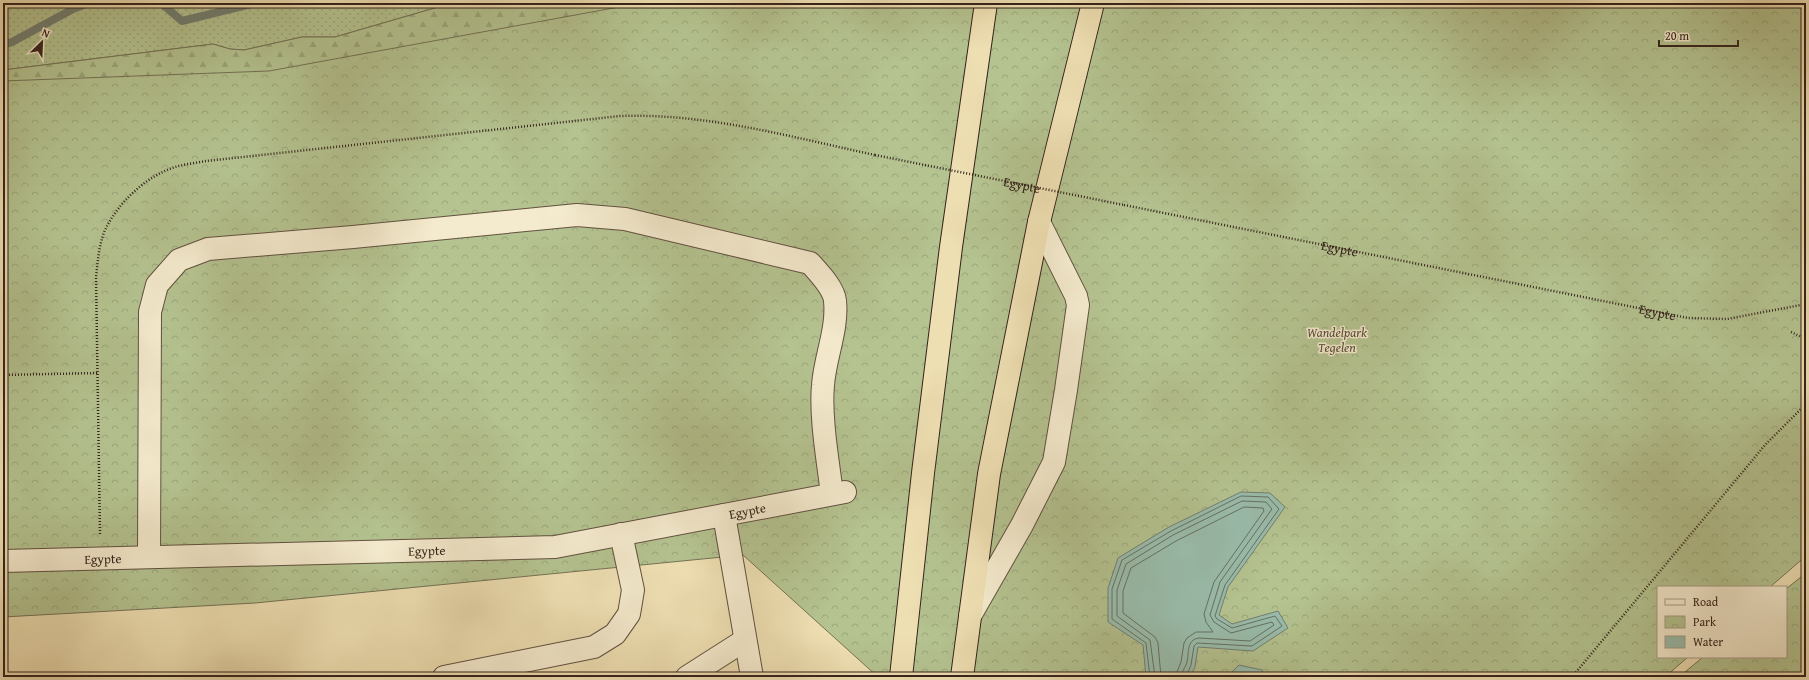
<svg xmlns="http://www.w3.org/2000/svg" width="1809" height="680" font-family="'Gentium Book Plus',serif">
<defs>
<pattern id="grass-dots" width="8" height="8" patternUnits="userSpaceOnUse"><rect width="8" height="8" fill="#b4c390"/><path d="M2 2h.1M6 6h.1" fill="none" stroke="#9ba77c" stroke-width="1.8" stroke-linecap="round"/></pattern>
<pattern id="forest-firs" width="22" height="20" patternUnits="userSpaceOnUse"><rect width="22" height="20" fill="#b4c390"/><path d="M5 1l3.5 6h-7zM16 11l3.5 6h-7z" fill="#9ba77c"/></pattern>
<pattern id="park-crowns" width="20" height="18" patternUnits="userSpaceOnUse"><rect width="20" height="18" fill="#b4c390"/><path d="M2 6a3 3 0 1 1 6 0M12 15a3 3 0 1 1 6 0" fill="none" stroke="#9ba77c"/></pattern>
</defs>
<rect width="100%" height="100%" fill="#eedfb2"/>
<filter id="stains"><feTurbulence type="fractalNoise" baseFrequency=".005" numOctaves="4"/><feColorMatrix values="0 0 0 0 .2 0 0 0 0 .09 0 0 0 0 .02 0 0 0 .5 -.17"/></filter>
<radialGradient id="worn" r=".72"><stop offset=".6" stop-color="#630" stop-opacity="0"/><stop offset="1" stop-color="#630" stop-opacity=".3"/></radialGradient>
<path fill="url(#grass-dots)" stroke="#747256" d="M3,3h449l-117,34h-33l-58,13 -14,-1 -17,-5 -210,26z"/>
<path fill="url(#forest-firs)" stroke="#747256" d="M452,3h385l-834,547v-480l210,-26 17,5 14,1 58,-13h33z"/>
<g fill="url(#park-crowns)" stroke="#747256">
<path d="M641,3h1165v553l-36,31h-112v70h30l-23,20h-787l-135,-122 -488,48 -252,14v-536l266,-10z"/>
<path d="M1806,573v104h-127l24,-20h83v-68z"/>
</g>
<g fill="#99bdac" stroke="#717f72">
<path d="M1241,492l29,1 15,14 -57,80 -9,28 13,9 46,-13 10,17 -35,23 -55,-4 -3,20 -5,10h-44l-3,-32 -35,-23v-34l10,-30 51,-31z"/>
<path d="M1239,665l23,5 2,7h-37z"/>
</g>
<g fill="none" stroke-linecap="round" stroke-linejoin="round">
<g stroke="#667064" stroke-width="1">
<path d="M1150,677l-4,-34 -34,-24v-30l10,-29 49,-29 70,-35 27,1 11,12 -54,76 -10,31 2,3 15,9 43,-12 7,10 -30,20 -55,-3 -3,3 -3,19 -5,12"/>
<path d="M1155,677l-5,-37 -33,-24v-26l9,-26 47,-29 69,-34 24,1 6,7 -52,73 -10,33 4,7 17,11 41,-11 2,3 -24,16 -51,-3c-14,2 -9,17 -13,27 -2,4 -4,7 -5,12"/>
<path d="M1161,677l-3,-34 -3,-6 -32,-24v-22l8,-23 45,-27 68,-34 19,1 1,3 -50,71 -10,32 2,8 7,10h-17l-9,6 -3,5 -3,19 -6,15"/>
</g>
<g stroke="#717f72" stroke-width="8">
<path d="M161,3l21,18 74,-18"/>
<path d="M3,45l9,-3 61,-33 15,-6"/>
</g>
<defs>
<g id="minor">
<path d="M724,515l28,162"/>
<path d="M149,557l1,-245 7,-27 22,-25 29,-11 145,-12 224,-22 48,4 185,44c8,9 24,25 25,38 3,28 -10,56 -12,84 -3,32 5,76 9,109"/>
<path id="s2" d="M3,561l552,-14 290,-55"/>
<path d="M970,616l52,-91 32,-63 12,-72 12,-85 -2,-9 -37,-74"/>
<path d="M444,677l150,-30 21,-13 14,-20 4,-24 -12,-56"/>
<path d="M687,677l58,-37"/>
</g>
<g id="highway">
<path d="M901,677l22,-204 28,-226 35,-244"/>
<path d="M962,677l27,-203 50,-252 54,-219"/>
</g>
</defs>
<use href="#minor" stroke="#625141" stroke-width="24"/>
<use href="#highway" stroke="#34221b" stroke-width="24"/>
<g stroke="#34221b" stroke-width="2.5" stroke-dasharray="1 2" stroke-linecap="butt">
<path id="s1" d="M1124,205l564,113 39,1 79,-15"/>
<path d="M1791,332l15,7"/>
<path d="M3,375l94,-2"/>
<path d="M100,534l-4,-257c2,-17 3,-36 11,-51 14,-26 40,-50 68,-59 10,-3 21,-4 31,-6l414,-45c87,-3 171,21 255,39"/>
<path d="M1572,677l193,-232 41,-41"/>
</g>
<use href="#minor" stroke="#f4eacd" stroke-width="22"/>
<use href="#highway" stroke="#eedfb2" stroke-width="22"/>
<path stroke="#34221b" stroke-width="2.5" stroke-dasharray="1 2" stroke-linecap="butt" id="s3" d="M875,155l249,50"/>
</g>
<g text-anchor="middle" dominant-baseline="central" stroke-width="3" stroke-linejoin="round" paint-order="stroke">
<g font-size="13" fill="#34221b" stroke="#f4eacd">
<text stroke="none"><textPath href="#s3" startOffset="150">Egypte</textPath></text>
<text stroke="none"><textPath href="#s1" startOffset="220">Egypte</textPath></text>
<text stroke="none"><textPath href="#s1" startOffset="544">Egypte</textPath></text>
<text stroke="none"><textPath href="#s2" startOffset="748">Egypte</textPath></text>
<text stroke="none"><textPath href="#s2" startOffset="424">Egypte</textPath></text>
<text stroke="none"><textPath href="#s2" startOffset="100">Egypte</textPath></text>
</g>
<g font-size="13" font-style="italic" fill="#544a38" stroke="#f4eacd">
<text x="1337" y="332">Wandelpark<tspan x="1337" dy="15">Tegelen</tspan></text>
</g>
</g>
<rect width="1809" height="680" fill="none" stroke="#eedfb2" stroke-width="16"/>
<rect x="4" y="4" width="1801" height="672" fill="none" stroke="#34221b" stroke-width="2"/>
<rect x="8" y="8" width="1793" height="664" fill="none" stroke="#34221b"/>
<rect x="1657" y="586" width="130" height="72" fill="#f4eacd" stroke="#a79a86"/>
<rect x="1665" y="599" width="20" height="6" fill="#f4eacd" stroke="#a79a86"/>
<text x="1693" y="606" font-size="12" fill="#34221b">Road</text>
<rect x="1665" y="616" width="20" height="12" fill="url(#park-crowns)" stroke="#a79a86"/>
<text x="1693" y="626" font-size="12" fill="#34221b">Park</text>
<rect x="1665" y="636" width="20" height="12" fill="#99bdac" stroke="#a79a86"/>
<text x="1693" y="646" font-size="12" fill="#34221b">Water</text>
<g transform="translate(42 42) rotate(24)" stroke="#f4eacd" stroke-width="3" paint-order="stroke">
<path d="M0-3L7 15L0 10L-7 15Z" fill="#34221b"/>
<text y="-6" font-size="11" font-weight="bold" text-anchor="middle" fill="#34221b">N</text>
</g>
<path d="M1659 40v6h79v-6" fill="none" stroke="#34221b" stroke-width="2"/>
<text x="1665" y="40" font-size="12" fill="#34221b" stroke="#f4eacd" stroke-width="3" paint-order="stroke">20 m</text>
<rect width="100%" height="100%" filter="url(#stains)"/>
<rect width="100%" height="100%" fill="url(#worn)"/>
</svg>
